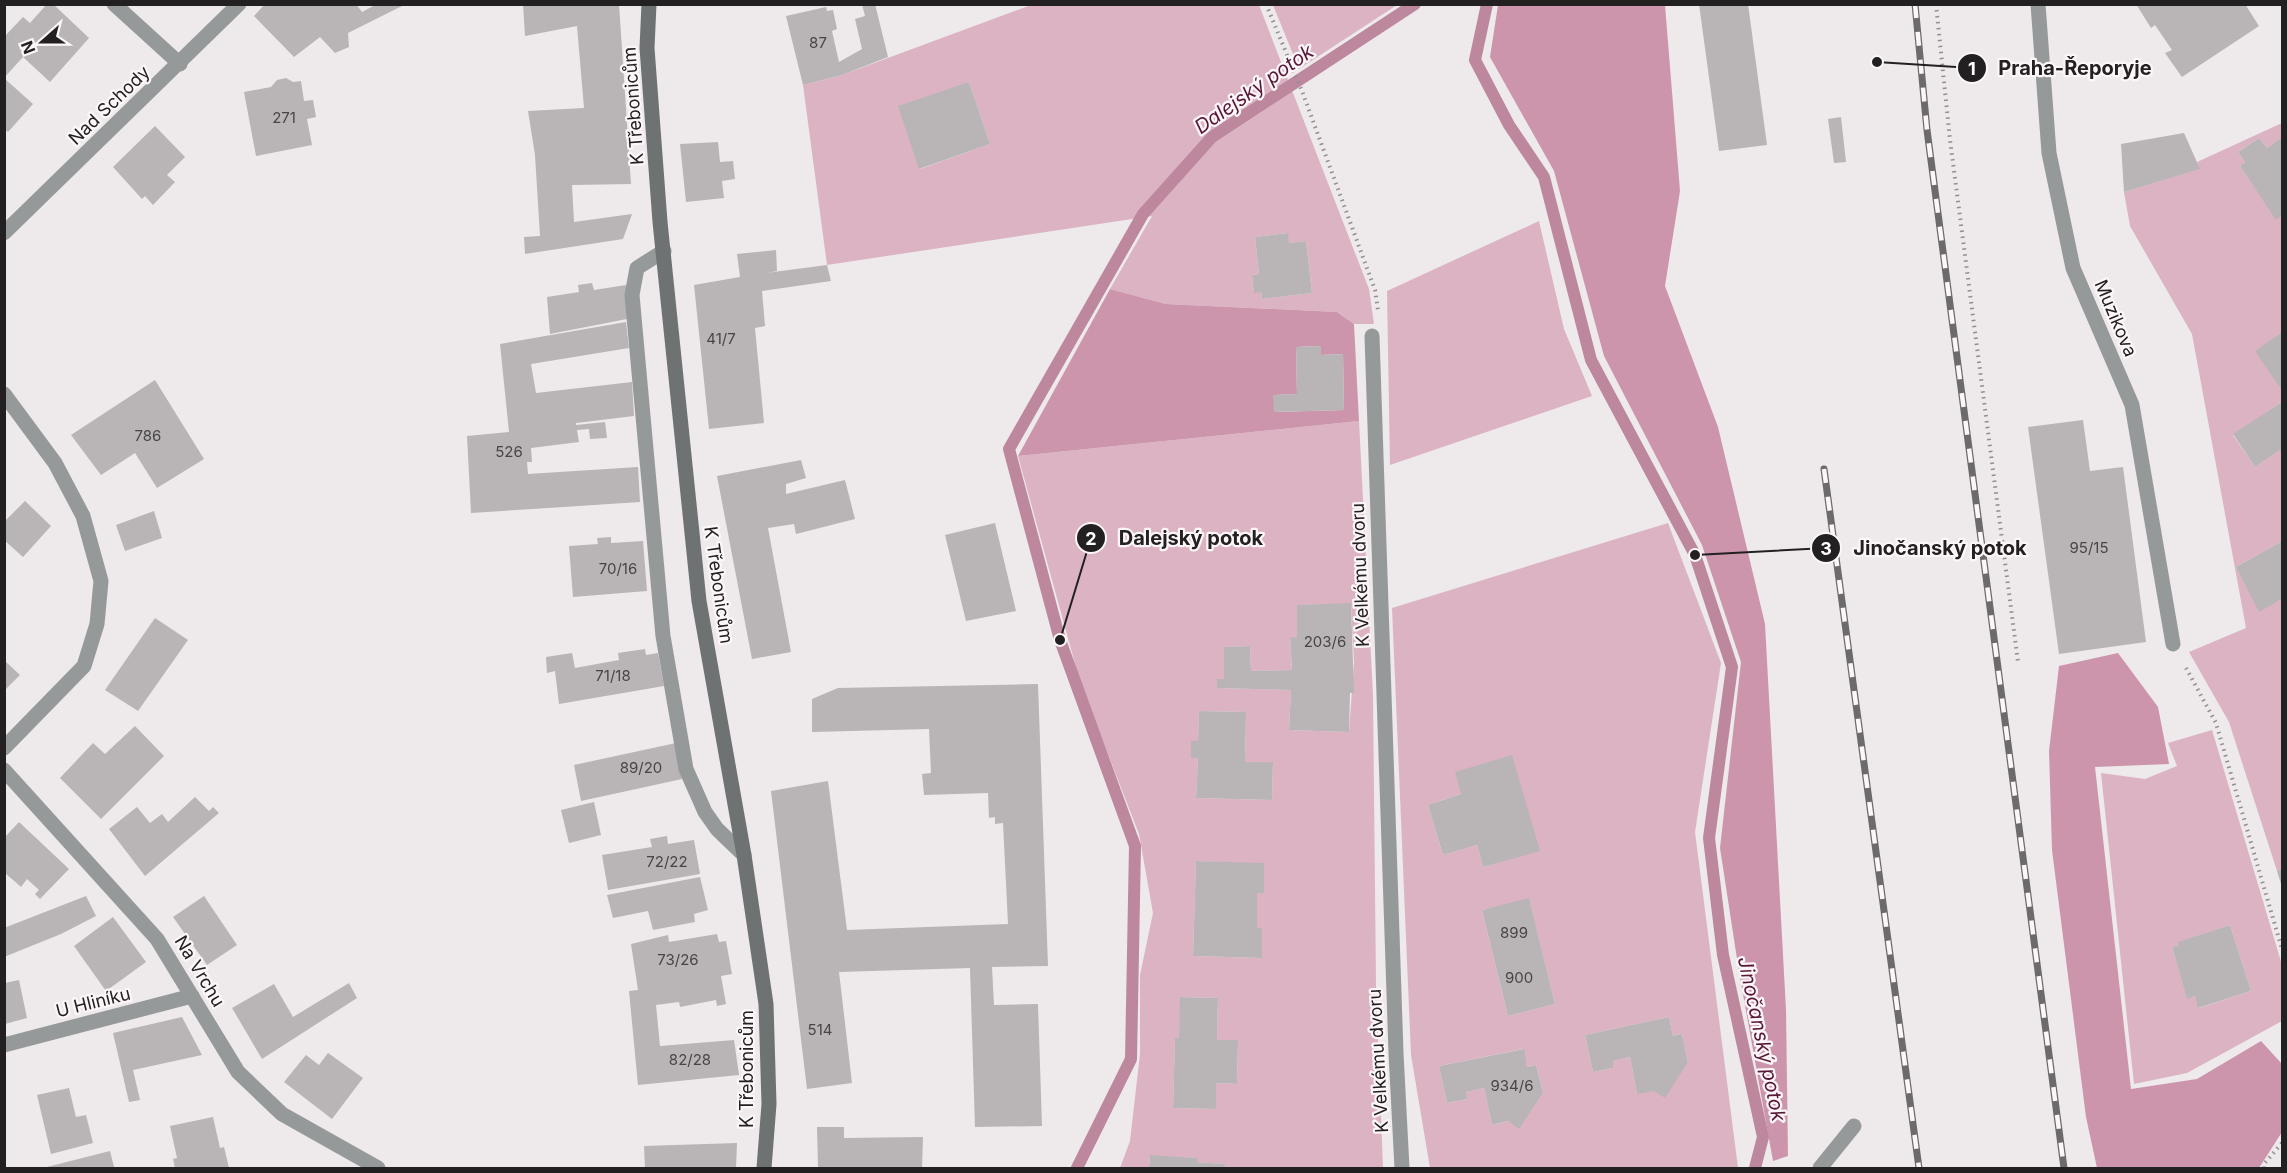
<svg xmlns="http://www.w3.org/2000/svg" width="2287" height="1173" font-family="Inter,sans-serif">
<rect width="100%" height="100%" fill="#eee9eb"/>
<g fill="#dcb3c3" fill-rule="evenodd">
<path d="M1031,5h228l110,284 5,35h-20l-17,-12 -171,-8 -56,-15 42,-73 -325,49 -24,-180 39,-10zM969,82l21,62 -70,25zM1287,233l2,10 17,-2 6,52 -50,6 -1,-7h-7l-2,-17 7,-1 -4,-37z"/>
<path d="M1273,5h124l-98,64z"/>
<path d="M2282,123v14l-15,11 -8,-10 -21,14 7,10 -5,4 36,53 6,-4v117l-26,19 26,40v11l-49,33 22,32 27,-18v92l-46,26 23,44 23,-12v270l-5,2 -48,-149 -40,-70 57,-24 -54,-294 -62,-108 -6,-34 75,-23 -2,-7z"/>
<path d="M1539,221l25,108 28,67 -202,69 -3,-174z"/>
<path d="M1359,421l14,274 3,290 7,183h-159v-4l-27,-2v-4l-47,-2 -1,12h-29l10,-27 10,-87v-79l13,-62 -14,-79 -59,-152 -62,-226zM1351,604l3,58 -5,70 -60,-2 2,-40 -74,-2v-9h7v-32l26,-1 1,25 41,-1 -2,-32h7v-33zM1199,711l47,1 -1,50 28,1 -1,37 -76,-2 2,-40 -7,-1v-16h7zM1196,861l68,3v29h-7v35l5,1v29l-69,-2zM1181,997l37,1 -1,42 21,1 -1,43 -21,-1v26l-43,-1 2,-69 4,-1z"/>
<path d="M1668,523l53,140 -26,169 43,336h-308l-19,-113 -19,-447zM1461,794l78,56 -56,17 -6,-22 -34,10 -15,-50zM1529,899l26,105 -47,12 -26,-106zM1669,1017l4,19 9,-2 6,28 -51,32 -7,-37 -17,4v7l-20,4 -8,-37zM1523,1049l4,18 9,-2 7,28 -24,35 -11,-7 -16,4 -8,-37 -18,4 2,7 -21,4 -8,-37z"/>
<path d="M2212,730l70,235v56l-95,52 -53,11 -33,-311 44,6 32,-13 -9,-23zM2230,925l21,66 -52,17 -4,-12 -8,2 -15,-51 7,-2v-3z"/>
</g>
<g fill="#cc95ac" fill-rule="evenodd">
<path d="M1498,5h167l15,186 -15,95 53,141 47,197 21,386 2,146 -15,5 -34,-189 -19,-124 21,-186 -39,-117 -98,-189 -50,-185 -64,-114z"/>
<path d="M1110,289l56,15 171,8 17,12 5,97 -341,35zM1320,346l1,9 22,-1 1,56 -70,2v-17l23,-1 -1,-47z"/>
<path d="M2118,653l40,54 11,57 -74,3 36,322 66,-10 64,-38 21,23v68l-23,36h-162l-11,-51 -34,-267 -3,-99 10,-85z"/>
</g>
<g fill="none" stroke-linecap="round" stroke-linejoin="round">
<g stroke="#bd879d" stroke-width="12">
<path d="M1487,4l-12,56 34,65 35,52 47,183 104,195 37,112 -23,171 14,117 40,182 -8,31"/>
<path d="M1077,1168l54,-109 4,-213 -75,-206 -51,-191 134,-235 69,-77 203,-133"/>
</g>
</g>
<g fill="#b9b4b6">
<path d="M47,4h6l36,34 -39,44 -27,-25 -19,21v-41l19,-20 7,6z"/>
<path d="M265,4h91l6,8 15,-8h29l-58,29 1,14 -14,6 -15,-16 -26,20 -40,-41z"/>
<path d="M523,4h96l12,180 -59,1 2,37 58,-8 -9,25 -98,15 -1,-17 16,-1 -5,-81 -7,-44 56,-3 -7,-82 -52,10z"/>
<path d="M862,4h13l13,53 -46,18 -39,10 -17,-69 40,-9 1,4 6,-1 4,19 -5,2 7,31 23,-13 -7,-30 10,-3z"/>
<path d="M1699,4h49l19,141 -48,6z"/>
<path d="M2136,4h109l14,22 -77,51 -17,-24 7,-3 -17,-25 -4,3z"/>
<path d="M4,78l29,26 -25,28 -4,-3z"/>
<path d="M286,78l7,4 8,-1 3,20 9,-1 3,17 -9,2 5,26 -56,11 -12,-64 27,-5 6,-7z"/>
<path d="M969,82l21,62 -71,25 -21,-63z"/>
<path d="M1841,117l5,45 -12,1 -6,-44z"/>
<path d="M155,126l30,31 -18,18 8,7 -22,23 -8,-9 -3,3 -29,-32z"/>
<path d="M2184,133l16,36 -76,23 -3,-48z"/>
<path d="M2282,137v78l-6,5 -36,-54 5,-4 -7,-10 21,-14 8,10z"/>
<path d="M718,142l2,20 13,-1 2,18 -13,2 2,17 -38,4 -6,-58z"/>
<path d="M1288,233l1,10 17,-2 6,52 -50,6 -1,-7 -7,1 -2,-18 7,-1 -4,-37z"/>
<path d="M776,250l1,21 -11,2 61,-8 4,16 -69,10 3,35 -10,2 9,95 -55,6 -15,-144 46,-8 -3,-23z"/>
<path d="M592,283l2,7 32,-5 1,34 -77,15 -3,-37 32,-5 -1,-7z"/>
<path d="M626,322l3,26 -98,16 5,29 96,-11 2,34 -58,7v2l29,-3 2,16 -17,1 -1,-10 -12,1 2,12 -48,6 1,14h-5l1,12 110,-7 2,35 -169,11 -4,-77 42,-4 -9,-88z"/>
<path d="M2282,332v59l-27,-40z"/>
<path d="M1321,346v9l22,-1 1,56 -70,2 -1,-17 24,-1 -1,-47z"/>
<path d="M155,380l49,79 -47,29 -22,-35 -34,22 -30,-40z"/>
<path d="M2282,402v47l-27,18 -22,-33z"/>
<path d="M2083,420l7,51 33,-4 23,175 -87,12 -31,-227z"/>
<path d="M801,460l5,18 -20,6v10l59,-14 10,39 -59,15 -2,-10 -26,4 23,124 -39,7 -35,-183z"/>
<path d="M25,501l26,25 -28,31 -19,-17v-18z"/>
<path d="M154,511l8,27 -37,13 -9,-26z"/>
<path d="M995,523l21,88 -50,10 -21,-86z"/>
<path d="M611,537v6l32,-2 4,50 -74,6 -4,-51 29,-2 -1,-6z"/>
<path d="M2282,541v58l-23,13 -23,-45z"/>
<path d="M1351,603l3,90h-4l-1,39 -60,-2 2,-40 -74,-2v-9h7v-32l26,-1 1,25 41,-1 -2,-33 7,1v-33z"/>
<path d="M155,618l33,22 -50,71 -33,-21z"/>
<path d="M645,649l1,6 12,-2 6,33 -105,18 -4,-33 -8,2 -1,-16 26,-4 3,15 44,-8 -1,-7z"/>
<path d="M4,660l16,15 -16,16z"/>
<path d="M1038,684l10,282 -56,1 2,38 44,-1 4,122 -67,1 -5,-159 -131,4 13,111 -45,6 -36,-298 57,-10 19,149 161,-6 -5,-101 -8,1v-7l-6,1 -1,-25 -64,2 -2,-21 9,-1 -2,-44 -117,3v-33l26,-11z"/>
<path d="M1199,711l47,1 -1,50h28l-1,38 -76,-2 2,-40h-7v-17h7z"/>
<path d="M135,726l29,30 -63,63 -41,-41 33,-35 12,11z"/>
<path d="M676,743l6,36 -101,22 -7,-36z"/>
<path d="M1512,755l28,96 -57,16 -6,-22 -34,10 -15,-50 33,-11 -6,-22z"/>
<path d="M195,797l14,14 4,-4 6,6 -74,63 -36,-47 28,-22 13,16 12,-9 6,8z"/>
<path d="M594,802l7,33 -32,8 -8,-33z"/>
<path d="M19,822l50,47 -29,30 -5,-5 4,-4 -12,-11 -6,8 -17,-15v-34z"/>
<path d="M667,836l1,8 26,-4 6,34 -92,16 -6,-35 50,-8 -2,-8z"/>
<path d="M1196,861l68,2v30h-7v35h5v30l-69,-2z"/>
<path d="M2282,869v18l-5,-16z"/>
<path d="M700,877l8,33 -14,4 1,8 -42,8 -5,-19 -35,7 -6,-23z"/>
<path d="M86,896l10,20 -35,18 -57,23v-29z"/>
<path d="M204,896l33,49 -30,20 -34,-48z"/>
<path d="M1529,898l26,106 -47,12 -26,-106z"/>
<path d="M113,917l33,45 -40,29 -32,-45z"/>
<path d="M2230,925l21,66 -53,17 -3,-12 -8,3 -15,-52 7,-2 -1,-3z"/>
<path d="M717,934l2,8 7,-1 6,33 -11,2 5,28 -9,2 -1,-6 -36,7 -1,-5 -23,3 4,41 74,-6 5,35 -101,10 -9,-94 9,-1 -7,-46 37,-9 1,7z"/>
<path d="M19,980l8,38 -22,6v-41z"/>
<path d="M349,983l8,15 -95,61 -30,-51 42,-24 19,33z"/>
<path d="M1180,997l38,1 -1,42h21l-1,44 -21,-1v26l-43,-1 2,-70h4z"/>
<path d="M182,1017l20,38 -69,15 7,30 -11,2 -16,-69z"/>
<path d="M1669,1017l4,19 9,-2 6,28 -23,36 -11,-7 -17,3 -7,-37 -17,4v7l-20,4 -8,-37z"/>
<path d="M1524,1049l3,18 9,-2 7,28 -24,36 -11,-8 -16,4 -8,-37 -18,4 2,7 -21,4 -8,-37z"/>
<path d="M328,1053l35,25 -31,41 -48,-37 22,-27 13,10z"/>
<path d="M69,1088l7,29 10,-2 7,28 -42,11 -14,-59z"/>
<path d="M213,1117l7,31 4,-1 5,21h-54l-2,-9 4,-1 -7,-32z"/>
<path d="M817,1127h27v11l79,-1 -1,31h-104z"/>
<path d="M737,1143l-1,25h-91l-1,-22z"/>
<path d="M110,1151l4,16 -71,1z"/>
<path d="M1150,1155l47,3v4l28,2 -1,4h-75z"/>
</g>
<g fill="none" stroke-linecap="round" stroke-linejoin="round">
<g stroke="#928f90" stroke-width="4" stroke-dasharray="1.5 4.5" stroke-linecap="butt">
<path d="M1266,4l36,87 73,199 3,20"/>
<path d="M1936,4l14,136 68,522"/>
<path d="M2186,668l30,55 66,226"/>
<path d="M2264,1168v-4l18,-21"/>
</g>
<g stroke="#969999" stroke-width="15">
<path d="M664,251l-27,17 -5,27 31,341 23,133 19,43 12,17 27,26"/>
<path d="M1820,1168l34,-42"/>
</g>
<g stroke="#969999" stroke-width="15">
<path d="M114,4l66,60"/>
<path d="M2038,4l11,149 24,115 59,137 41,239"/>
<path d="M4,233l235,-229"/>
<path d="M1372,336l24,717 6,115"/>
<path d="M4,394l51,69 28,53 18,65 -4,43 -13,42 -80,82"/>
<path d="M4,770l153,169 81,133 44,42 96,54"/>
<path d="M4,1045l188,-49"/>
</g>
<path stroke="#6e7272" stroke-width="15" d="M649,4l-2,44 13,174 39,379 45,254 22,149 3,100 -5,64"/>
<defs>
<g id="rail">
<path d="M1915,4l12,126 137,1038"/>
<path d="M1824,469l95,699"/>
</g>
</defs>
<use href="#rail" stroke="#6d6a6b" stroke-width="7"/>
<use href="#rail" stroke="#fcf6f8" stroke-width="4.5" stroke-dasharray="14" stroke-linecap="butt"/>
</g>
<g text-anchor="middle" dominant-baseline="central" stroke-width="4.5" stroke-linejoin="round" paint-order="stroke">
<g font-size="15" fill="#484546">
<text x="818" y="42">87</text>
<text x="284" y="117">271</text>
<text x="721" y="338">41/7</text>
<text x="148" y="435">786</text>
<text x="509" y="451">526</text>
<text x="2089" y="547">95/15</text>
<text x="618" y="568">70/16</text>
<text x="1325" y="641">203/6</text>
<text x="613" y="675">71/18</text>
<text x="641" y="767">89/20</text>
<text x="667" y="861">72/22</text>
<text x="1514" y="932">899</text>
<text x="678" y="959">73/26</text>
<text x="1519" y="977">900</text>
<text x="820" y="1029">514</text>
<text x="690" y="1059">82/28</text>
<text x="1512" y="1085">934/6</text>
</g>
<g font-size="18" fill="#222020" stroke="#fcf6f8">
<text transform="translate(109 105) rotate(-44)">Nad Schody</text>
<text transform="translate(633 106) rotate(-94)">K Třebonicům</text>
<text transform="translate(2116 318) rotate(67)">Muzikova</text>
<text transform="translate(1360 575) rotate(-92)">K Velkému dvoru</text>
<text transform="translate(719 585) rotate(82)">K Třebonicům</text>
<text transform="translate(200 971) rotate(59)">Na Vrchu</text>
<text transform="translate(93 1002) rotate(-14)">U Hliníku</text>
<text transform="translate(1378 1061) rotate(-93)">K Velkému dvoru</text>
<text transform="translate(746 1069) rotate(-90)">K Třebonicům</text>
</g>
<g font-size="20" font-style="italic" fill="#581739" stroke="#fcf6f8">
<text transform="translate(1254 89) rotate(-35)">Dalejský potok</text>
<text transform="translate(1762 1039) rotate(78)">Jinočanský potok</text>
</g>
</g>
<path fill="none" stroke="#222020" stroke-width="2" d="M1877 62L1972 68M1060 640L1091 538M1695 555L1826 548"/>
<g fill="#222020" stroke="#fcf6f8" stroke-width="2">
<circle cx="1877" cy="62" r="6"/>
<circle cx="1060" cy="640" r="6"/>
<circle cx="1695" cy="555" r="6"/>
<circle cx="1972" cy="68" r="15"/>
<circle cx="1091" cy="538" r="15"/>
<circle cx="1826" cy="548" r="15"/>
</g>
<g font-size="18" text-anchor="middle" font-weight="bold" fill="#fff">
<text x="1972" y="75">1</text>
<text x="1091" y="545">2</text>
<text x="1826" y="555">3</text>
</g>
<g font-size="20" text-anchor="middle" font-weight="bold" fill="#222020" stroke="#fcf6f8" stroke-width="4.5" stroke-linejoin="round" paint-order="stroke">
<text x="2075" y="75">Praha-Řeporyje</text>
<text x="1191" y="545">Dalejský potok</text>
<text x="1940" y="555">Jinočanský potok</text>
</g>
<rect width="2287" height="1173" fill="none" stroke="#222020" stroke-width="12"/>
<g transform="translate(42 42) rotate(249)" stroke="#fcf6f8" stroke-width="4.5" paint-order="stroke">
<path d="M0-4.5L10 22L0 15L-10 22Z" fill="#222020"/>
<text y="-9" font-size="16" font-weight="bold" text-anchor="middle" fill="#222020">N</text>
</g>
</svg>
